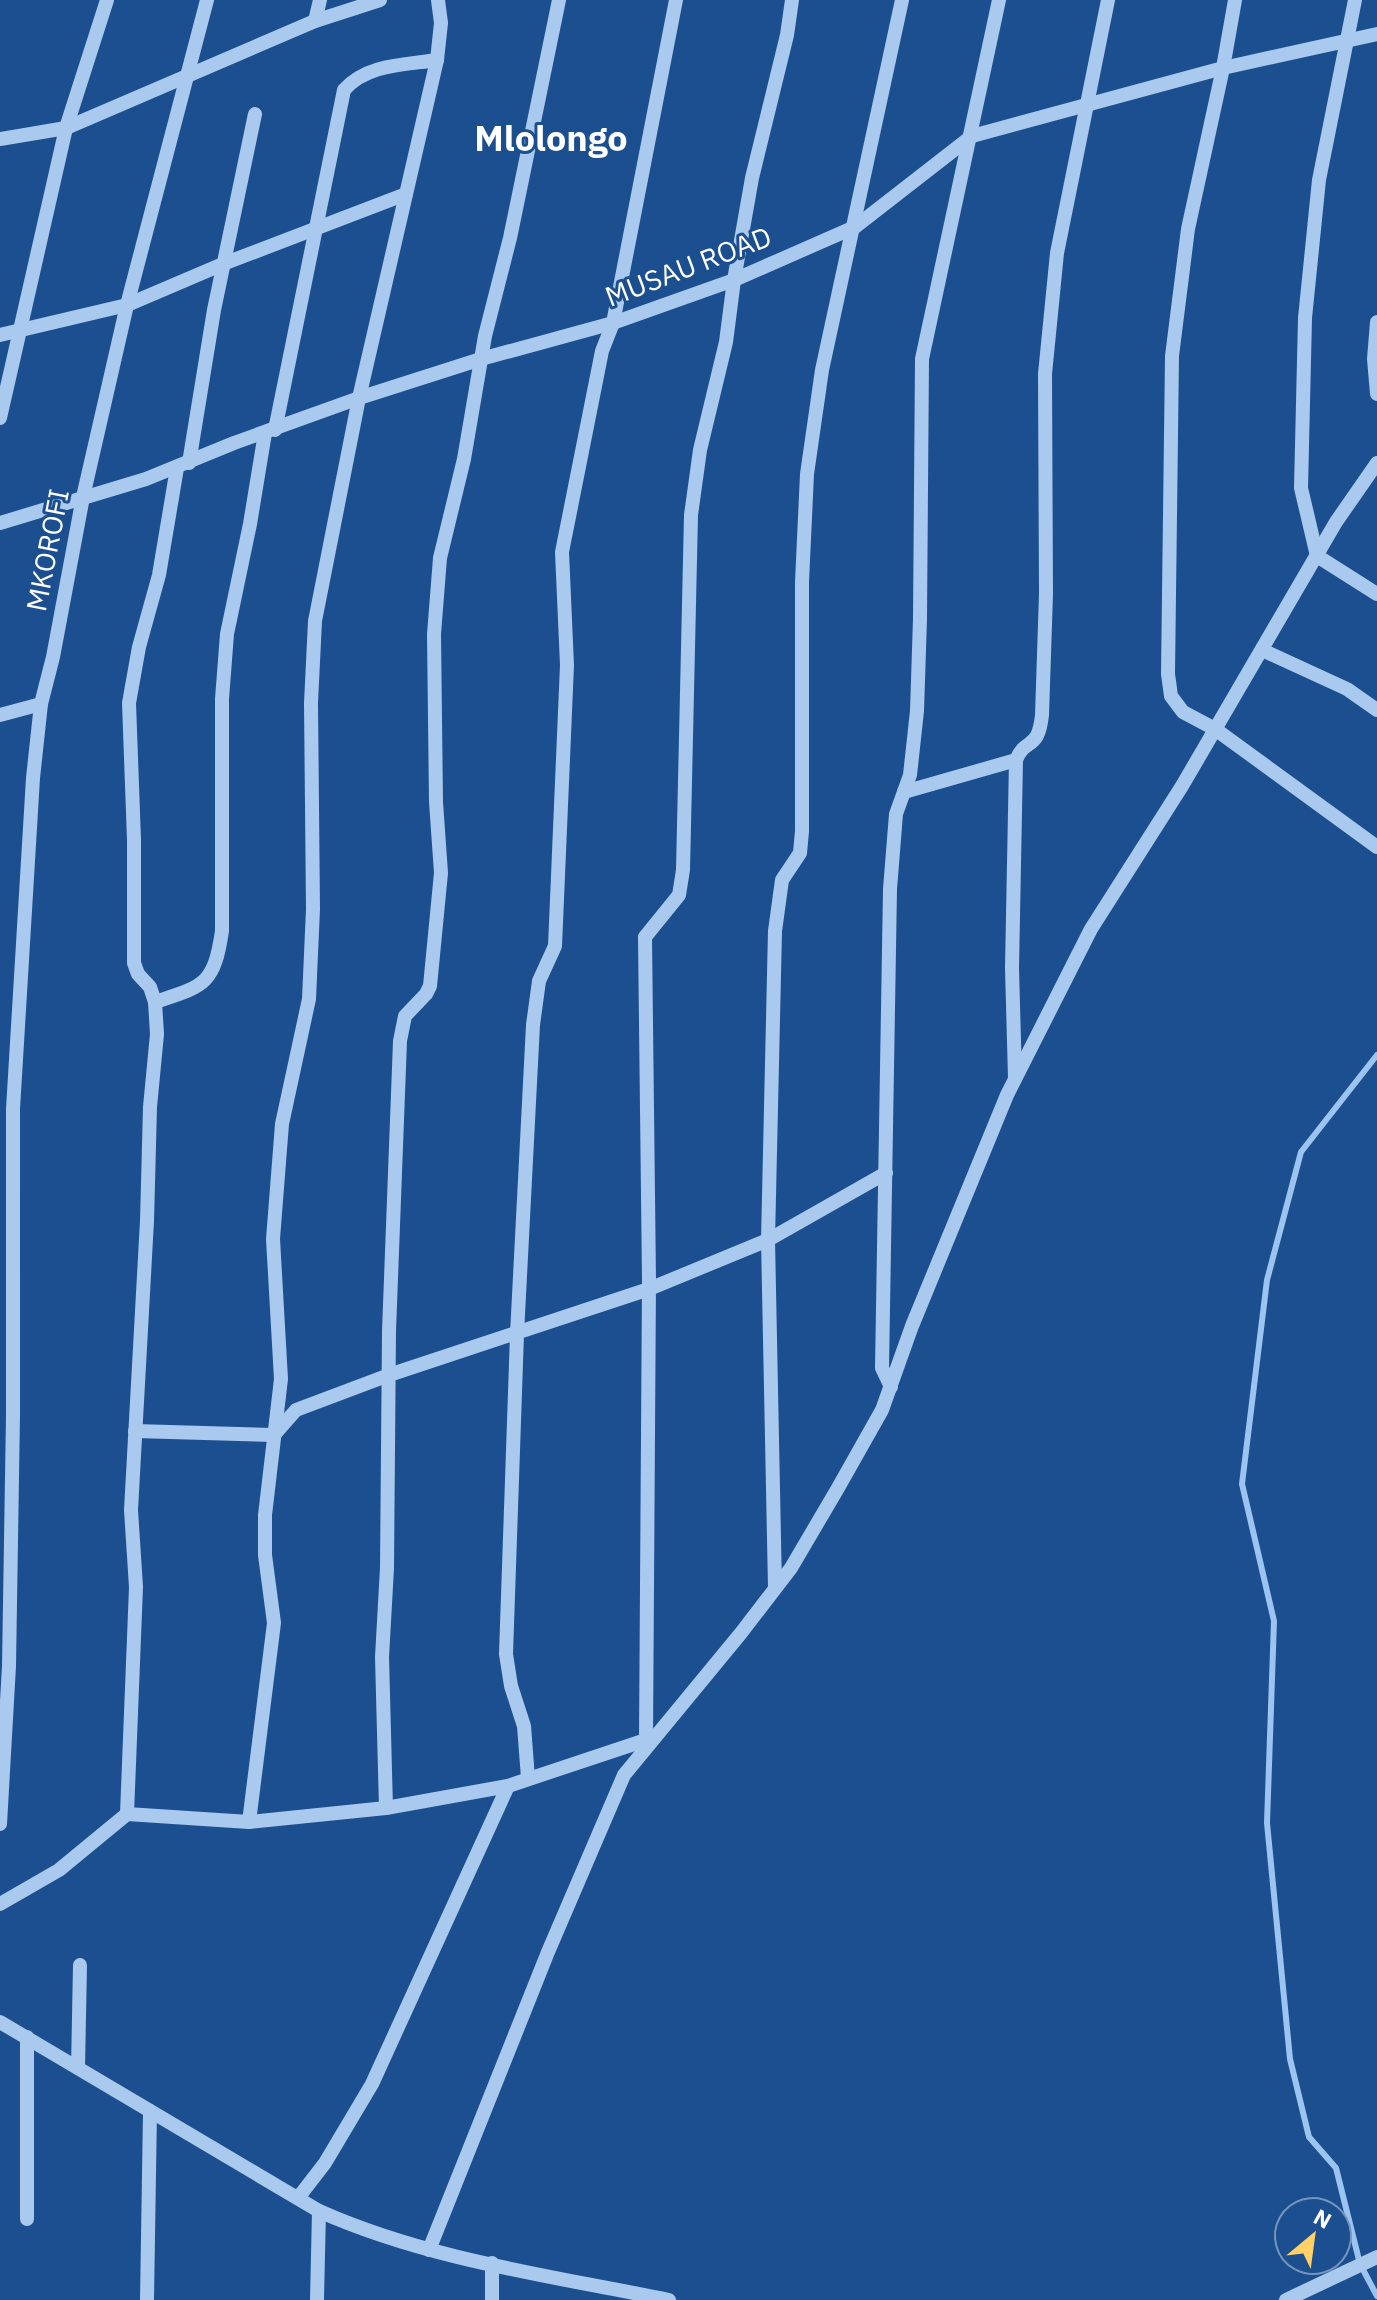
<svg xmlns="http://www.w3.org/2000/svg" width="1377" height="2300" font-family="'IBM Plex Sans',sans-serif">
<rect width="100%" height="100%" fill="#1b4f8f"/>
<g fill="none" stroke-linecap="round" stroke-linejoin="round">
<path stroke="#9cc4f0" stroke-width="6" d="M1377,1055l-76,97 -34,128 -25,204 32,137 -7,202 23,236 19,78 27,31 24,96 17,32"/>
<g stroke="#a9c9ee" stroke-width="14">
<path d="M1235,0l-12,68 -35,161 -16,127 -4,318 3,22 12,16 32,17 162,118"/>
<path d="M1355,0l-36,180 -14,138 -4,170 16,68 60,38"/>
<path d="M315,21l5,-21"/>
<path d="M0,139l66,-11 249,-107 65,-21"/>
<path d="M1377,322l-3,37 3,35"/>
<path d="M0,335l127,-30 96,-41 183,-70"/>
<path d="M0,418l66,-290 41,-128"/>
<path d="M275,430l69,-340c23,-26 60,-25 93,-30"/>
<path d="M189,463l25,-153 41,-196"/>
<path d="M0,523l146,-44 88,-36 125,-45 122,-39 132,-36 121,-43 121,-53 117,-91 251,-68 154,-34"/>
<path d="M1262,650l85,39 30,21"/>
<path d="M0,715l41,-11"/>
<path d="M904,792l112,-32"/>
<path d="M155,1002c49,-16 59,-17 67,-71v-232l5,-65 23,-110 15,-91"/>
<path d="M1015,1078l-3,-110 4,-208c10,-24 22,-8 26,-45l4,-121 -1,-220 12,-121 51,-253"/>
<path d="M891,1387l-9,-19 8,-479 6,-75 14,-39 7,-64 3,-92 2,-260 77,-359"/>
<path d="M135,1431l139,4 22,-25 93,-35 260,-86 119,-49 118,-67"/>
<path d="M775,1588l-7,-348 7,-309 7,-51 18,-27 2,-22v-249l5,-108 15,-104 80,-370"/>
<path d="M646,1740l3,-459 -4,-344 34,-42 4,-25 8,-355 9,-65 26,-108 8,-62 18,-102 35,-143 5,-35"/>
<path d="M528,1778l-4,-52 -13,-40 -5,-32 11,-320 16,-309 6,-44 16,-35 12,-281 -5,-113 40,-201 11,-28 63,-323"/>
<path d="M386,1808l-4,-151 5,-89 2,-237 11,-290 5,-25 21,-22 4,-8 11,-113 -5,-71 -2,-168 6,-76 24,-99 21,-123 25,-98 49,-238"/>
<path d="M127,1814l9,-227 -5,-77 16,-289 3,-114 7,-73 -2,-32 -5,-15 -12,-13 -4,-11v-123l-5,-137 10,-56 20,-72 18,-107"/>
<path d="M249,1822l25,-199 -9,-68v-40l16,-136 -8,-140 9,-115 27,-125 4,-90 -2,-206 4,-82 44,-223 78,-338 4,-37 -3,-23"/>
<path d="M0,1824l9,-158 4,-251v-306l20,-331 8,-74 12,-47 30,-160 44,-192 80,-305"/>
<path d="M0,1904l59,-34 68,-56 122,8 137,-14 122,-22 144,-48"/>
<path d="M0,2022l319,189c110,49 233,65 350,89"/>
<path d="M27,2037v182"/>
<path d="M78,2068l2,-103"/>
<path d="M298,2198l27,-35 47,-79 136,-298"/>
<path d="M429,2250l119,-298 76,-177 117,-142 50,-65 47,-80 44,-78 30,-84 95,-231 84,-166 91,-143 154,-264 41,-59"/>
<path d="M147,2300l3,-189"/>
<path d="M317,2300l2,-89"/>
<path d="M492,2300v-37"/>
<path d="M1286,2300l91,-43"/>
</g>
</g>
<g text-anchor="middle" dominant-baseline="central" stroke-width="6" stroke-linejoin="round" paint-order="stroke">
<g font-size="28" fill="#fff" stroke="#1b4f8f">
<text transform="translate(688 266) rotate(-21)">MUSAU ROAD</text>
<text transform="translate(47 550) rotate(-79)">MKOROFI</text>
</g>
<g font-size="36" font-weight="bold" fill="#fff" stroke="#1b4f8f">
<text x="551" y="137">Mlolongo</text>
</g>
</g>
<g transform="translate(1313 2236) rotate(29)"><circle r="38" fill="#1b4f8f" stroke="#7695bc" stroke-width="2"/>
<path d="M0-6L14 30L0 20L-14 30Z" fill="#ffd166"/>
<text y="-12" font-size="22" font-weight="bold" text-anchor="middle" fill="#ffffff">N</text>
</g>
</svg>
